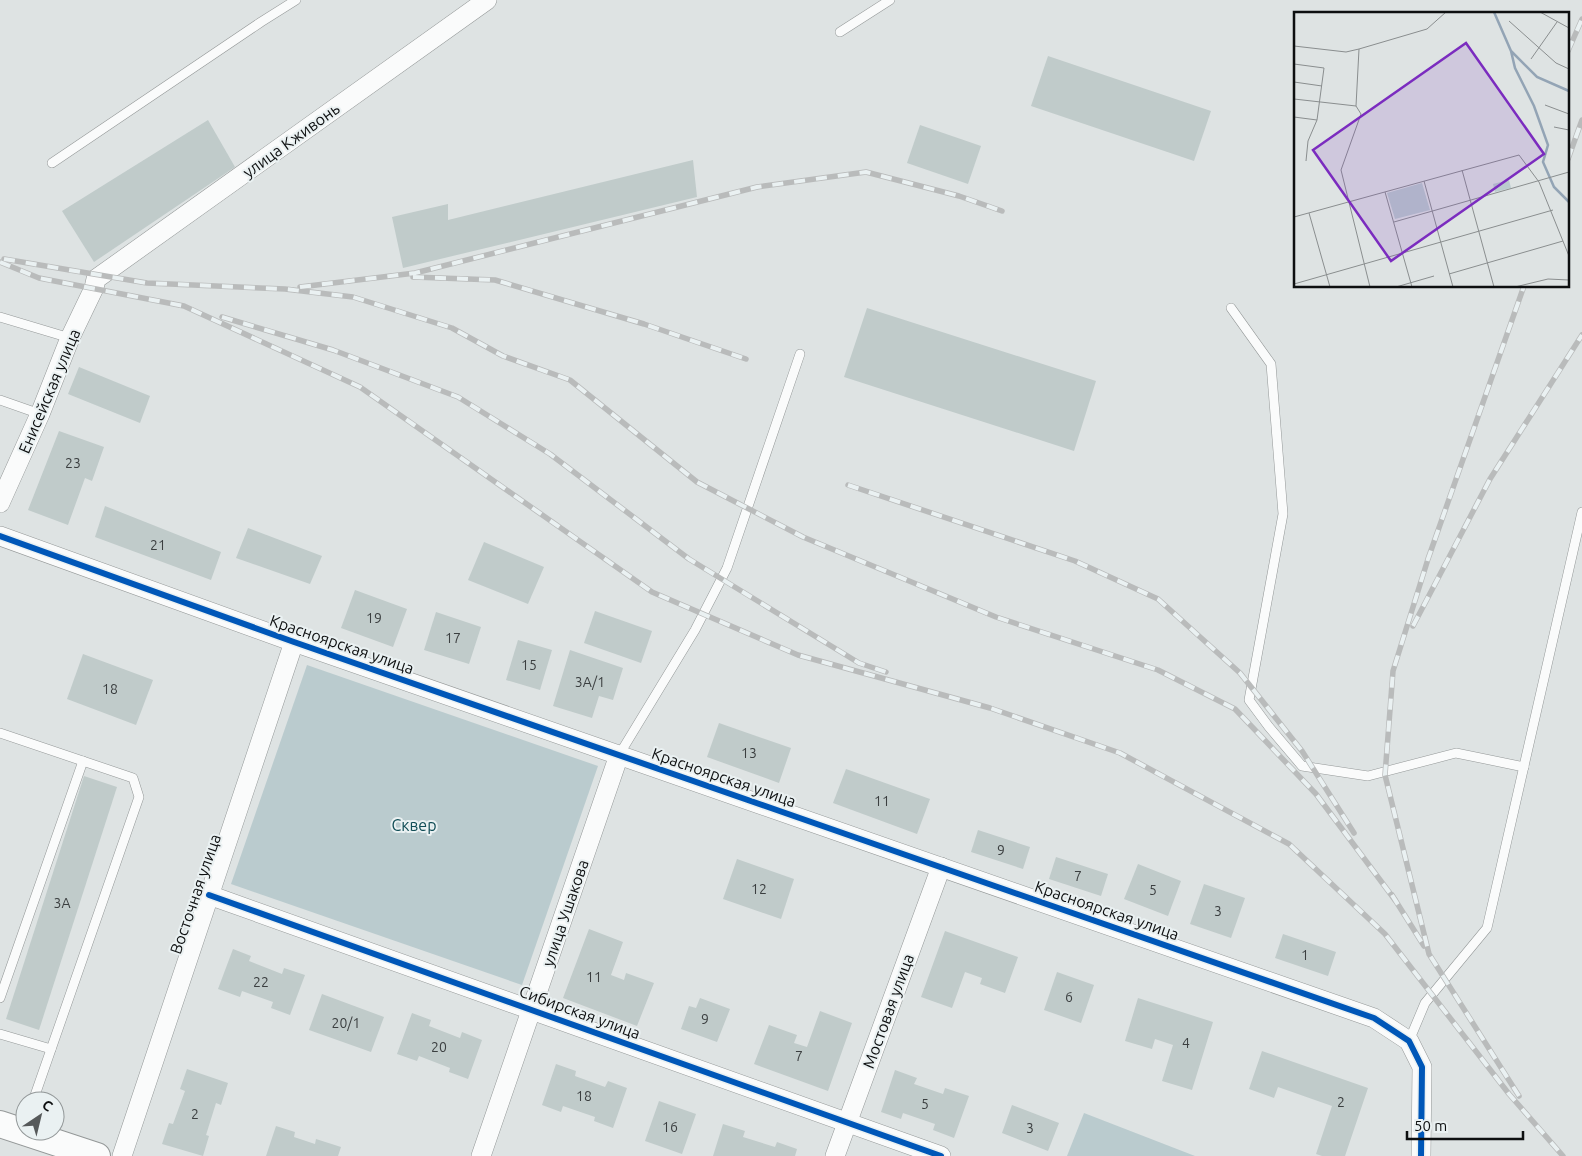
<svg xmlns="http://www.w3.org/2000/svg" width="1582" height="1156" font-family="Ubuntu,sans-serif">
<rect width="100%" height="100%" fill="#dee3e3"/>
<g fill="#bacbce">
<path d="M307,665l291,101 -76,219 -291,-101z"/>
<path d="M1084,1113l111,43h-128z"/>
</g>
<g fill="#c0cbca">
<path d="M1048,56l163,55 -17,50 -163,-55z"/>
<path d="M208,120l27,47 -141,95 -32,-51z"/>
<path d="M920,125l61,21 -13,38 -61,-21z"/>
<path d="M693,160l4,37 -294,71 -11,-51 56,-13v16z"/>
<path d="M867,308l229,73 -22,70 -230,-74z"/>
<path d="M79,367l71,29 -10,27 -72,-29z"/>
<path d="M59,431l45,16 -12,34 -7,-3 -17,47 -40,-15z"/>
<path d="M105,506l116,46 -10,28 -116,-43z"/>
<path d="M248,528l74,28 -12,28 -74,-26z"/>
<path d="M484,542l60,25 -16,37 -60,-24z"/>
<path d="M355,590l52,19 -14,38 -52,-19z"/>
<path d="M595,611l57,20 -11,32 -57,-20z"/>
<path d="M436,612l45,15 -12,37 -45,-14z"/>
<path d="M518,640l34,10 -12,40 -34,-10z"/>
<path d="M570,650l53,18 -10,32 -14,-4 -7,22 -39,-12z"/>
<path d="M83,654l70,26 -17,45 -69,-26z"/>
<path d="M719,723l72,25 -12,35 -72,-26z"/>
<path d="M846,769l84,30 -13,35 -84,-31z"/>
<path d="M84,776l33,11 -78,243 -33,-11z"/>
<path d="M978,830l52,17 -7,22 -52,-17z"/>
<path d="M1056,857l52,17 -7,22 -52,-17z"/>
<path d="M737,859l57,20 -13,40 -58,-20z"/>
<path d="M1138,864l43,17 -13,35 -44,-17z"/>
<path d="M1204,884l41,14 -14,40 -41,-14z"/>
<path d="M589,929l34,13 -12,33 13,5 2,-7 28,10 -17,43 -74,-28z"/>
<path d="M945,931l73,26 -13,36 -25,-9 2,-6 -17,-6 -13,36 -31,-11z"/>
<path d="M1283,934l53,18 -8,24 -53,-18z"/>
<path d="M233,949l18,7 -2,5 33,13 2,-6 21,7 -15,40 -19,-7 2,-6 -31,-11 -2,6 -22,-8z"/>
<path d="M1057,972l37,13 -13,38 -37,-13z"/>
<path d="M322,994l62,23 -13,35 -62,-22z"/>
<path d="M700,998l30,11 -13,33 -36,-13 8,-23 7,2z"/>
<path d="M1138,998l75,24 -21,68 -30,-9 11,-36 -18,-6 -3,10 -27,-8z"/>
<path d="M820,1011l32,12 -24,68 -74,-27 15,-39 28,10 -3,8 13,4z"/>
<path d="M412,1013l19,7 -2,6 31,12 2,-6 20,8 -14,39 -19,-7 1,-4 -31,-12 -2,5 -20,-7z"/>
<path d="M1262,1051l106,37 -23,68h-23l-6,-2 16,-48 -54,-19 -4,11 -25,-9z"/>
<path d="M556,1064l20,7 -1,5 30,11 3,-6 19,7 -14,40 -19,-7 1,-4 -32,-11 -2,6 -19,-7z"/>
<path d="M187,1069l41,14 -7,22 -5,-2 -10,32 3,1 -6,20 -41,-12 7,-21 4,1 12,-33 -5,-2z"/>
<path d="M895,1070l22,8 -3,6 29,10 2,-6 24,8 -15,42 -21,-8 2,-6 -32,-11 -2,6 -20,-7z"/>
<path d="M659,1101l37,13 -14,40 -37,-13z"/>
<path d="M1012,1105l47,18 -11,28 -46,-18z"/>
<path d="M723,1124l22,7 -2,6 32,10 2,-5 20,7 -2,7h-82z"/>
<path d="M276,1126l19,6 -1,5 21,7 1,-5 25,8 -3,9h-72z"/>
</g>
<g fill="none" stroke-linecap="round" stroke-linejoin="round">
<defs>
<g id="lane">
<path d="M840,32l50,-32"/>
<path d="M52,163l209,-141 35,-22"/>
<path d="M1231,308l40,56 12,150 -34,186 20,27 33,39 66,10 88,-23 68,14"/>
<path d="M0,317l70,21"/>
<path d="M0,400l40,14"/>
<path d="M0,733l133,45 6,19 -106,304"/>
<path d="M619,755l76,-125 32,-62 73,-214"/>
<path d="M0,998l83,-237"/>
<path d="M0,1034l51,15"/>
<path d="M1409,1041l16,-38 62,-75 95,-416"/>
</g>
<g id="street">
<path d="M0,503l40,-89 30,-76 24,-50 2,-9 391,-279"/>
<path d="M0,536l294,106 1080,376 35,23 13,26 -1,89"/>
<path d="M209,895l732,261"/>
<path d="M122,1156l172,-514"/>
<path d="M481,1156l138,-401"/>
<path d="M835,1156l106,-289"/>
</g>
<path id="secondary" d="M0,1124l97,32"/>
</defs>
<use href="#lane" stroke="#949898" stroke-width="10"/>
<use href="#street" stroke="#949898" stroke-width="20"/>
<use href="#secondary" stroke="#949898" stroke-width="28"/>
<use href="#lane" stroke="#fafbfb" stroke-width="9"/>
<use href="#street" stroke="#fafbfb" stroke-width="19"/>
<use href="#secondary" stroke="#fafbfb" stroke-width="26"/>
<defs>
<g id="rail">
<path d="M1568,51l14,-32"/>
<path d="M1568,159l14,-39"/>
<path d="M4,259l143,24 138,6 68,8 99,31 51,28 67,24 127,102 106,55 193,80 162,53 77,39 81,85 79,106"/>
<path d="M0,262l39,16 145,28 176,81 292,205 146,63 192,53 130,45 169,91 96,90 124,160 54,62"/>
<path d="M413,277l82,3 149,44 102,35"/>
<path d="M300,287l115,-14 342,-86 109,-15 93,24 43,15"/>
<path d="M222,317l111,33 125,47 92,57 139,105 170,104 27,9"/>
<path d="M848,485l227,76 83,38 82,74 62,78 52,82"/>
<path d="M1413,626l77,-147 92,-144"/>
<path d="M1392,895l32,51"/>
<path d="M1519,1096l-90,-142 -44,-179 8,-104 35,-112 96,-273"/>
</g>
</defs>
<use href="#rail" stroke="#b9bbbb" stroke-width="5.5"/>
<use href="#rail" stroke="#eaf1f2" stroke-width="4" stroke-dasharray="11" stroke-linecap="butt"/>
<defs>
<g id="cycleway">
<path d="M0,536l294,106 1080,376 35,23 13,26 -1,89"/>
<path d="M209,895l732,261"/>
</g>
</defs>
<use href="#cycleway" stroke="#eaf1f2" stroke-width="9"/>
<use href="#cycleway" stroke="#0057b8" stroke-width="6"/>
</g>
<g text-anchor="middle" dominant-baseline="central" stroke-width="4" stroke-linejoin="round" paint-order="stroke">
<g font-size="14" fill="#3b3f40">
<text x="73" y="463">23</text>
<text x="158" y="545">21</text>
<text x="374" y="618">19</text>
<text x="453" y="638">17</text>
<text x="529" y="665">15</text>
<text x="590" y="682">3А/1</text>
<text x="110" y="689">18</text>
<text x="749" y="753">13</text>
<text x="882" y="801">11</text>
<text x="1001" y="850">9</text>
<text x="1078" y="876">7</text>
<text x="759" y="889">12</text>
<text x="1153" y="890">5</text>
<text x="62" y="903">3А</text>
<text x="1218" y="911">3</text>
<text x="1305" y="955">1</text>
<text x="594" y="977">11</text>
<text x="261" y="982">22</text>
<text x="1069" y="997">6</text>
<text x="705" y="1019">9</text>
<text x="346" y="1023">20/1</text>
<text x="1186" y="1043">4</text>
<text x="439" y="1047">20</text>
<text x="799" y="1056">7</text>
<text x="584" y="1096">18</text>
<text x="1341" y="1102">2</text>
<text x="925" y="1104">5</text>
<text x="195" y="1114">2</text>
<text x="670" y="1127">16</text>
<text x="1030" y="1128">3</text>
</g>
<g font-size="16" fill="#0d0f10" stroke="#eaf1f2">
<text transform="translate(291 140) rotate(-36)">улица Кживонь</text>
<text transform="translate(49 391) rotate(-67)">Енисейская улица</text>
<text transform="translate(342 644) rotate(19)">Красноярская улица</text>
<text transform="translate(724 777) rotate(19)">Красноярская улица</text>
<text transform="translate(195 894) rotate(-71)">Восточная улица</text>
<text transform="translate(1107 910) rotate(19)">Красноярская улица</text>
<text transform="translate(565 913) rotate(-71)">улица Ушакова</text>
<text transform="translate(888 1011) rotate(-70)">Мостовая улица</text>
<text transform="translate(580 1012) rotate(20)">Сибирская улица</text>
</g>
<g font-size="16" fill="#114d56" stroke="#eaf1f2">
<text x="414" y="825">Сквер</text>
</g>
</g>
<g transform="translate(1294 12)">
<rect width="275" height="275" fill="#dee3e3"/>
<path d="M215,168l2,8 -16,4 -2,-8zM128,171l8,27 -35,9 -8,-26z" fill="#bacbce"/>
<path fill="none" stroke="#93a4b5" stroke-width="2.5" d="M200,0l17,39 26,26 32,14M217,39l4,17 19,38 14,39 -5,17 11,25 15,15"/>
<path fill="none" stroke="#8a8e8f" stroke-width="1" d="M246,0l29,16M215,9l47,42 13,6M0,34l52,6 13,-3M237,47l26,-37M0,52l30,4 -7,52 -9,21 -2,20M0,70l28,4M0,87l62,7M251,93l24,9M0,105l23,3M260,115l15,3M168,158l32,117M130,169l29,106M91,180l27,95M15,201l21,74M0,205l225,-62 20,27 30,74M100,210l175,-50M155,262l114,-33M0,272l259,-74M76,275l-29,-117 20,-56 -5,-8 3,-57 68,-20 19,-17M102,275l38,-11M221,275l33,-8 21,1"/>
<path fill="#7b2cbf" fill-opacity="0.15" stroke="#7b2cbf" stroke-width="2.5" d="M172,31l78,111 -153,107 -78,-111z"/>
<rect width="275" height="275" fill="none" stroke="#0d0f10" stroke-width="2.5"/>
</g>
<g transform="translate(40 1116) rotate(35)"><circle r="24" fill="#eaf1f2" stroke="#929798"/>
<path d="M0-4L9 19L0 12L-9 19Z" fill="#56595a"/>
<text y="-8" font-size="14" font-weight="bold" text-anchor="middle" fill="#0d0f10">С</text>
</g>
<path d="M1407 1131v8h116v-8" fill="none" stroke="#0d0f10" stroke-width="2.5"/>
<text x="1414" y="1131" font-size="15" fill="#0d0f10" stroke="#eaf1f2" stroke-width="4" paint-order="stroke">50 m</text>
</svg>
